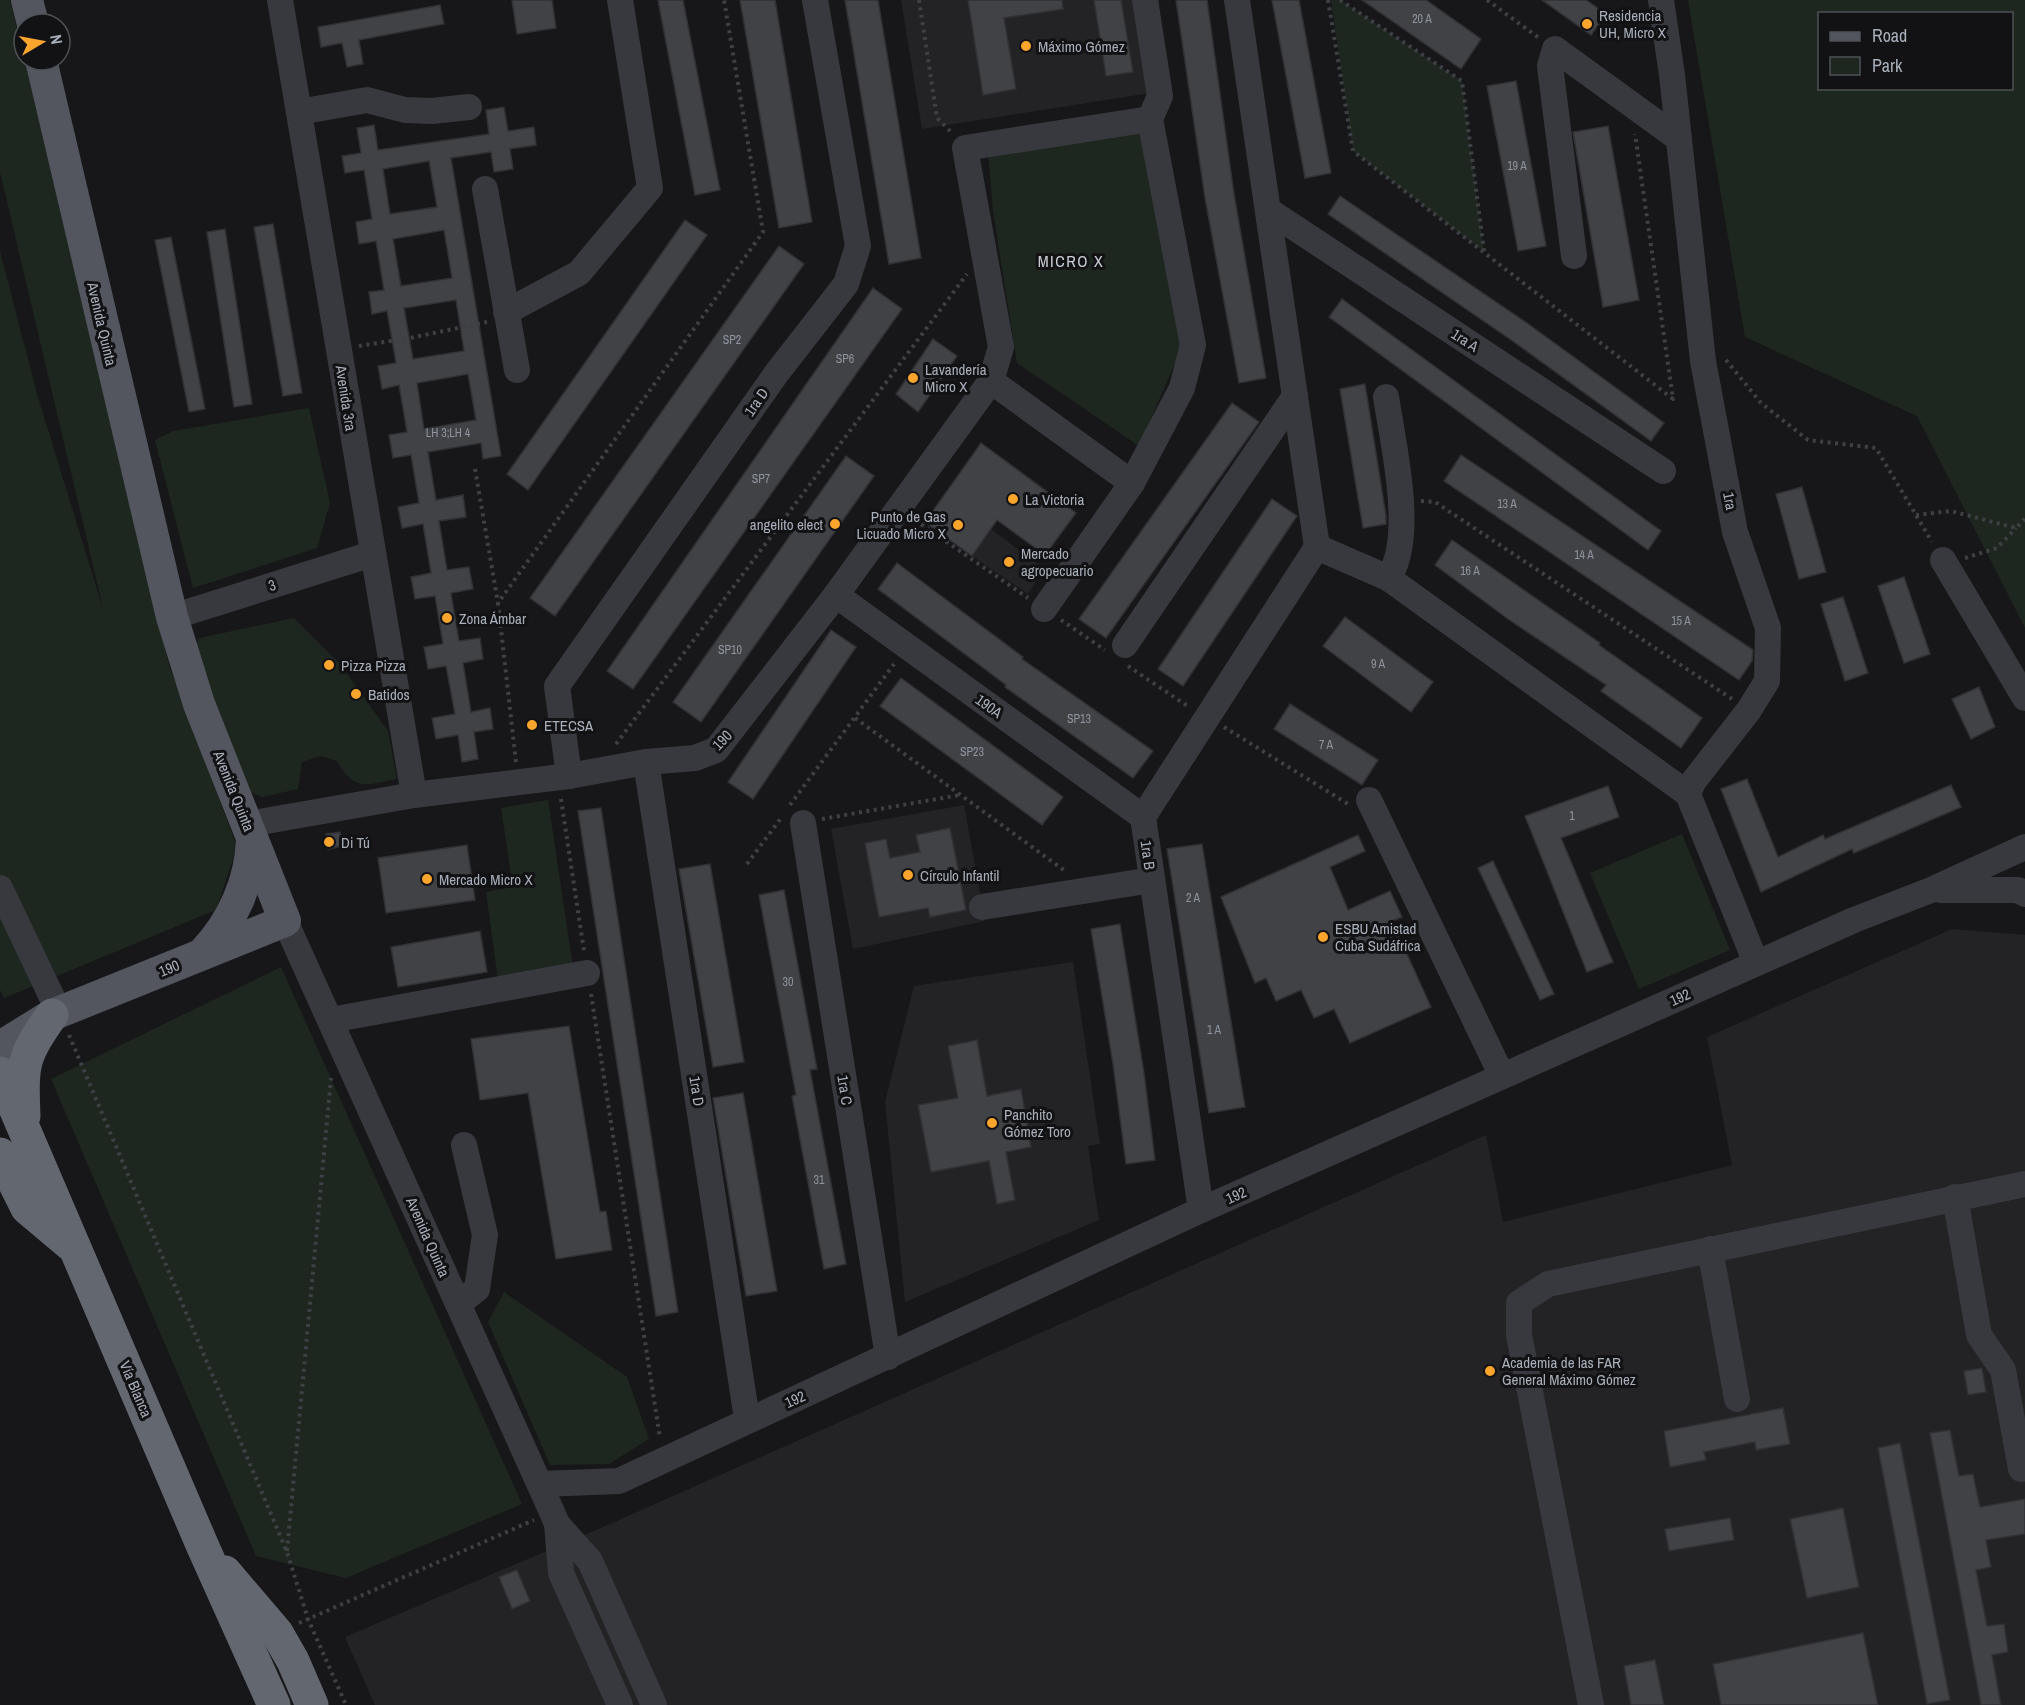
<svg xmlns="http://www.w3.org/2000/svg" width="2025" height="1705" font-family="'Archivo Narrow',sans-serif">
<rect width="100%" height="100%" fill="#171719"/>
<g fill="#232326">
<path d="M901,0h234l15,93 -228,36z"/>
<path d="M991,529l53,40 -16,25 -56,-38z"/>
<path d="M964,805l21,116 -132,28 -22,-120z"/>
<path d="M1952,929l73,6v770h-1650l-30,-68 274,-117 867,-385 17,87 229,-57 -25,-128z"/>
<path d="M1073,962l27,182 -12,2 11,74 -194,82 -20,-200 29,-116z"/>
</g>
<g fill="#1e271f" fill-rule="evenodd">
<path d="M0,0h10l159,665 68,182 -21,63 -212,88 -4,-8v-739l37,143 67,218 -104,-440z"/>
<path d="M1331,0h9l122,81 22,171 -131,-101z"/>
<path d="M1688,0h337v628l-108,-212 -172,-79zM1820,14h192v74h-192z"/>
<path d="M1142,130l41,215 -44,101 -122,-83 -24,-152 -5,-58z"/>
<path d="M309,408l21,95 -13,45 -124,40 -38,-148 18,-9z"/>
<path d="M294,618l46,46 48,67 9,48c-32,6 -42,13 -60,-18l-16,-5 -19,6 -4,27 -36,8 -14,-6 -54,-139 5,-14z"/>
<path d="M548,800l25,167 -75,13 -12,-88 27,-5 -12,-79z"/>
<path d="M1682,834l48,116 -91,39 -49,-116z"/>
<path d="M281,967l241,537 -176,74 -90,-22 -205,-477z"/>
<path d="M504,1292l123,85 22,62 -40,25 -59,1 -62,-143z"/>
</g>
<g fill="#414246" stroke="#313135" stroke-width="1.5" fill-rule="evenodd">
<path d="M512,0h40l4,28 -39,6z"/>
<path d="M658,0h25l37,190 -25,5z"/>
<path d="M740,0h35l37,222 -33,6z"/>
<path d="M845,0h33l43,258 -32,6z"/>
<path d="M968,0h94l1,9 -59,9 12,71 -33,6z"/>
<path d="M1094,0h27l12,72 -27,4z"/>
<path d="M1176,0h31l27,194 32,184 -27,5 -34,-185z"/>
<path d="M1272,0h27l32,173 -26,5z"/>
<path d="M1362,0h64l55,39 -20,30z"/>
<path d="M1542,0h44l20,14 -15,21z"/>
<path d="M440,5l4,19 -85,16 4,24 -16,3 -5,-24 -21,4 -3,-20z"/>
<path d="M1516,81l30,165 -28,5 -31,-165z"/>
<path d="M504,107l4,24 26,-4 2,18 -26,4 3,20 -19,3 -3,-20 -40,6 50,298 -18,3 -2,-16 -53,9 8,48 27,-5 3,22 -27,4 8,49 22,-3 4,22 -22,4 8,48 21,-3 3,21 -20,4 8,49 19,-4 3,21 -19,3 4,27 -16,3 -4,-27 -22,4 -4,-21 23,-4 -9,-48 -18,3 -4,-22 19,-3 -8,-48 -20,3 -4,-22 20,-4 -8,-49 -21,4 -4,-21 21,-4 -8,-48 -18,3 -4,-23 18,-3 -8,-47 -17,4 -4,-23 18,-3 -9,-52 -15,3 -3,-22 15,-2 -8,-49 -17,3 -3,-22 16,-3 -8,-49 -19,3 -3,-17 19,-3 -4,-25 17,-3 4,25 111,-16 -3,-24zM429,161l8,46 -47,7 -7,-45zM444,230l8,48 -51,8 -8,-47zM456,300l8,51 -51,8 -9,-51zM468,374l8,46 -52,9 -7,-46z"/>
<path d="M1608,126l31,174 -36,7 -30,-175z"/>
<path d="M1340,196l187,127 137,100 -13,18 -137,-99 -186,-128z"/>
<path d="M685,220l22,15 -179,255 -21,-16z"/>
<path d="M273,224l29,169 -19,3 -29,-169z"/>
<path d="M225,229l27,175 -18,3 -27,-175z"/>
<path d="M171,237l34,172 -16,3 -34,-172z"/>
<path d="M779,246l25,18 -249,352 -25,-18z"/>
<path d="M873,288l29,21 -269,380 -26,-18z"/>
<path d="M1342,299l319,232 -13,19 -319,-233z"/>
<path d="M933,339l24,17 -39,56 -22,-18z"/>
<path d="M1365,384l21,132v8l-23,4 -23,-139z"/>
<path d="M1232,403l27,19 -153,216 -27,-19z"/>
<path d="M981,443l95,70 -31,42 -48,-35 -25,36 -47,-34z"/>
<path d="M1461,455l292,195 -1,11 -13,19 -295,-199z"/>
<path d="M846,456l28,20 -173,246 -28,-20z"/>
<path d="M1802,487l24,85 -27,7 -23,-85z"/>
<path d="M1272,499l25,17 -114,170 -25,-17z"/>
<path d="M1452,540l148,103 -1,2 103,73 -21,30 -80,-57 5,-6 -98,-66 -73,-54z"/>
<path d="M897,563l126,94 -1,2 131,92 -20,27 -128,-91 1,-2 -128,-96z"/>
<path d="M1904,577l26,77 -26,9 -26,-77z"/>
<path d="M1843,597l25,76 -23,8 -24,-77z"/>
<path d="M1345,617l88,65 -22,30 -88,-66z"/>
<path d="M831,630l25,17 -103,152 -25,-17z"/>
<path d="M901,678l162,119 -21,28 -162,-119z"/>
<path d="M1979,687l16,40 -24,12 -19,-40z"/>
<path d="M1290,704l88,56 -16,25 -88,-56z"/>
<path d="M1747,779l31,78 45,-22 2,4 126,-54 10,22 -107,46 -2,-4 -91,43 -40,-103z"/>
<path d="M1608,786l11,31 -58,21 52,124 -26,10 -62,-156z"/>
<path d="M601,808l77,504 -22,4 -78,-505z"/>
<path d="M950,828l16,82 -36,7 -2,-9 -49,9 -14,-74 21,-4 4,19 30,-6 -4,-17z"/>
<path d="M340,832l3,14 -15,3 -2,-15z"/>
<path d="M1358,835l7,16 -35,16 18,43 42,-19 12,26 -10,4 39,86 -81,36 -16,-34 -20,9 -13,-28 -25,11 -10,-23 -11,5 -34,-86z"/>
<path d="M1202,844l43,263 -36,6 -42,-264z"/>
<path d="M467,845l8,55 -89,13 -8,-55z"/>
<path d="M1493,861l61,133 -14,6 -62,-132z"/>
<path d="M710,864l34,198 -31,5 -34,-198z"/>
<path d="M784,890l33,179 -7,1 36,194 -22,5 -32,-173 4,-1 -37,-200z"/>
<path d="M1120,924l24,149 11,87 -29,4 -13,-100 -22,-135z"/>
<path d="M480,931l7,41 -89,15 -7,-40z"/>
<path d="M569,1026l31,186 6,-1 6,39 -56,9 -28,-166 -48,7 -9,-61z"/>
<path d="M977,1040l10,56 34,-7 10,58 -25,5 9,48 -18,4 -8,-43 -58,11 -13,-67 40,-7 -10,-52z"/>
<path d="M743,1093l34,198 -31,5 -33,-198z"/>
<path d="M1982,1368l4,24 -18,3 -4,-24z"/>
<path d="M1783,1408l7,36 -34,6 -1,-8 -51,10 2,8 -36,7 -6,-36z"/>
<path d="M1950,1430l9,46 14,-2 7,33 45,-8v35l-39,6 5,27 -15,3 11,56 17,-2 4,28 -16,3 9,50h-20l-51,-272z"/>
<path d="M1900,1443l50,257 -23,4 -49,-256z"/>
<path d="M1843,1508l16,79 -52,11 -17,-79z"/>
<path d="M1730,1518l4,22 -65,11 -4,-22z"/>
<path d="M517,1570l13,31 -18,8 -13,-32z"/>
<path d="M1863,1633l15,72h-157l-8,-41z"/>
<path d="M1655,1660l9,45h-33l-7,-39z"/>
</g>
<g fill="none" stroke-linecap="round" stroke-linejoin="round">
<g stroke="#3e4045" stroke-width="4" stroke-dasharray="3 4.5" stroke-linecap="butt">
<path d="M919,0l18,118 15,15"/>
<path d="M1328,0l25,151 320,248 -38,-265"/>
<path d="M1340,0l122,81 22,170"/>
<path d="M1487,0l52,38"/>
<path d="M359,346l51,-8 77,-16"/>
<path d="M1726,360l35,43 47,37 68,8 56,94"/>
<path d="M475,469l23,134"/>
<path d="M1421,501l14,1 297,197"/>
<path d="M1916,515l35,-4 65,17 9,-9"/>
<path d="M915,520l113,78"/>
<path d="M1965,558l32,-10 19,-20"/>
<path d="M1061,620l44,30"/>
<path d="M1128,666l61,41"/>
<path d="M855,718l210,153"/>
<path d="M1224,727l124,77"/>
<path d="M616,744l351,-470"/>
<path d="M516,762l-18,-159 265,-371 -39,-232"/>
<path d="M561,799l23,152"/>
<path d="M790,805l104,-141"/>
<path d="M822,819l138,-24"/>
<path d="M747,864l34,-46"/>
<path d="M591,994l69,444"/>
<path d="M69,1035l218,517 21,67 38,86"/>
<path d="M287,1551l44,-473"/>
<path d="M299,1623l235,-103"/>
</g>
<g stroke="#38393e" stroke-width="26">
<path d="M280,0l134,795"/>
<path d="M1237,0l80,547"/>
<path d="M1661,0l11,75 31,286 32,171 33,96 -1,53 -18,29 -56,72 -5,12 68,169"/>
<path d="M299,112l68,-12 38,10 27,1 37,-4"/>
<path d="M485,189l32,181"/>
<path d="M1268,210l395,261"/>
<path d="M1574,256l-24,-190 5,-17 124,90"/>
<path d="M506,312l73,-39 71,-85 -30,-188"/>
<path d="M991,381l141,102"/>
<path d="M1386,397c7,46 30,143 2,181"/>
<path d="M1317,547l71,31 300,216"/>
<path d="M1943,560l82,138"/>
<path d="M836,595l307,222"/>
<path d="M1044,609l88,-126 50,-95 11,-43 -43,-226 10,-23 -15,-96"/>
<path d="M172,617l200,-63"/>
<path d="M1125,645l170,-249"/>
<path d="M646,762l101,657"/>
<path d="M569,776l-12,-90 219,-312 70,-90 12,-38 -43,-246"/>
<path d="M1369,800l133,276"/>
<path d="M803,823l85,534"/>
<path d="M248,824l166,-29 155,-19 77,-14 49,-4 21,-8 120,-155 155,-214 10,-34 -36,-199 185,-29"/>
<path d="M0,888l59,124"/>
<path d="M1941,890h77l7,4"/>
<path d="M982,907l170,-27"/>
<path d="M285,921l267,591 5,12 4,49 59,132"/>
<path d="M331,1020l256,-47"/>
<path d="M1955,1197l24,138 24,35 18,99"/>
<path d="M1201,1210l-58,-393 174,-270"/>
<path d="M1710,1249l27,150"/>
<path d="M458,1304l19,-15 8,-54 -21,-90"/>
<path d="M540,1484l79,-3 582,-271 653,-290 77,-30 94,-43"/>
<path d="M557,1524l33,37 64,144"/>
<path d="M1591,1705l-72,-370v-32l29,-19 477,-100"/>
</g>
<g stroke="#53565e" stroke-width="32">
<path d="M27,0l6,24"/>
<path d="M203,953c29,-30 48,-72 49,-114"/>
<path d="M0,1047l52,-32 233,-94 -86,-217 -27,-87 -131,-557"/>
</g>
<g stroke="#636870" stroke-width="33">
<path d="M0,1073l203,474 71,158"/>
<path d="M24,1116c-2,-51 -2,-60 28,-101"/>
<path d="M0,1154l27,54 44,37"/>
<path d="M225,1572l52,61 16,28 19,44"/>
</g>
</g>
<g fill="#fca52c" stroke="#121214" stroke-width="2">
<circle cx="1587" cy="24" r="6"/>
<circle cx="1026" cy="46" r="6"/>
<circle cx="913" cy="378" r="6"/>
<circle cx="1013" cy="499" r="6"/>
<circle cx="835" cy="524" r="6"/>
<circle cx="958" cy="525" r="6"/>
<circle cx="1009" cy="562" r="6"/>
<circle cx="447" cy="618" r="6"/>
<circle cx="329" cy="665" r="6"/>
<circle cx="356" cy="694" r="6"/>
<circle cx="532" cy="725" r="6"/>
<circle cx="329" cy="842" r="6"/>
<circle cx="908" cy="875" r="6"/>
<circle cx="427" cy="879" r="6"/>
<circle cx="1323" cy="937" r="6"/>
<circle cx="992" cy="1123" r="6"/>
<circle cx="1490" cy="1371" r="6"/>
</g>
<g text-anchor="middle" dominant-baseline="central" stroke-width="6" stroke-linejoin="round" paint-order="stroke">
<g font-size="12" fill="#8e949d">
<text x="1422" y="19">20 A</text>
<text x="1517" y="166">19 A</text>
<text x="732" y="340">SP2</text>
<text x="845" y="359">SP6</text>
<text x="448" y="433">LH 3;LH 4</text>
<text x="761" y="479">SP7</text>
<text x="1507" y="504">13 A</text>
<text x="1584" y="555">14 A</text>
<text x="1470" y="571">16 A</text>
<text x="1681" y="621">15 A</text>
<text x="730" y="650">SP10</text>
<text x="1378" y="664">9 A</text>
<text x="1079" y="719">SP13</text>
<text x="1326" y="745">7 A</text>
<text x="972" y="752">SP23</text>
<text x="1572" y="816">1</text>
<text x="1193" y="898">2 A</text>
<text x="788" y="982">30</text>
<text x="1214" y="1030">1 A</text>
<text x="819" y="1180">31</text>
</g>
<g font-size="15" fill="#a8afba" stroke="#121214" text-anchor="start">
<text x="1599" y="15">Residencia<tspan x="1599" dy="17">UH, Micro X</tspan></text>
<text x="1038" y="46">Máximo Gómez</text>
<text x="925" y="369">Lavandería<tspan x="925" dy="17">Micro X</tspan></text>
<text x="1025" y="499">La Victoria</text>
<text x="946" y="516" text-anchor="end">Punto de Gas<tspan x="946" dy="17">Licuado Micro X</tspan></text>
<text x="823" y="524" text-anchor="end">angelito elect</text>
<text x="1021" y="553">Mercado<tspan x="1021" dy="17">agropecuario</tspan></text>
<text x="459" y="618">Zona Ámbar</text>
<text x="341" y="665">Pizza Pizza</text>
<text x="368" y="694">Batidos</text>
<text x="544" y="725">ETECSA</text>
<text x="341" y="842">Di Tú</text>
<text x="920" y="875">Círculo Infantil</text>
<text x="439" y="879">Mercado Micro X</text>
<text x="1335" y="928">ESBU Amistad<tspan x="1335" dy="17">Cuba Sudáfrica</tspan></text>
<text x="1004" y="1114">Panchito<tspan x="1004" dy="17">Gómez Toro</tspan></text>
<text x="1502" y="1362">Academia de las FAR<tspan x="1502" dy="17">General Máximo Gómez</tspan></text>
</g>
<g font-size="15" fill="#a8afba" stroke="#121214">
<text transform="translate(102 324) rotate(77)">Avenida Quinta</text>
<text transform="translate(1465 340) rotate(33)">1ra A</text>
<text transform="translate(346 398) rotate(81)">Avenida 3ra</text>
<text transform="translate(756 402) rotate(-55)">1ra D</text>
<text transform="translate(1730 501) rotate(79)">1ra</text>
<text transform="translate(272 585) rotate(-17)">3</text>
<text transform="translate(989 706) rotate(36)">190A</text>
<text transform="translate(722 740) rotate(-46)">190</text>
<text transform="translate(234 791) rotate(68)">Avenida Quinta</text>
<text transform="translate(1148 855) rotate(82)">1ra B</text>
<text transform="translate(169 968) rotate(-22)">190</text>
<text transform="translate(1680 997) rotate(-24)">192</text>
<text transform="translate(845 1090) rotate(81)">1ra C</text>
<text transform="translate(697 1091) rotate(81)">1ra D</text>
<text transform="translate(1236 1195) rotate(-24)">192</text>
<text transform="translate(428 1237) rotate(66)">Avenida Quinta</text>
<text transform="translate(136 1389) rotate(67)">Vía Blanca</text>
<text transform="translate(795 1399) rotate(-24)">192</text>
</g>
<g font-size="16" letter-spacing="1.5" fill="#c9ced5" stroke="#121214">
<text x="1071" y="261">MICRO X</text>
</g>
</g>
<rect x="1818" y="12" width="195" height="78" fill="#121214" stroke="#4e5156" stroke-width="1.5"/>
<rect x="1830" y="32" width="30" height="9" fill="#53565e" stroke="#4e5156" stroke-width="1.5"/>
<text x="1872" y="42" font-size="18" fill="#a8afba">Road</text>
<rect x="1830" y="57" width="30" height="18" fill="#1e271f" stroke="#4e5156" stroke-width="1.5"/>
<text x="1872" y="72" font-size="18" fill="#a8afba">Park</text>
<g transform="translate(42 42) rotate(80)"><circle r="28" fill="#121214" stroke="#4e5156" stroke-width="1.5"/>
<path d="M0-4.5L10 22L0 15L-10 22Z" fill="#fca52c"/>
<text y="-9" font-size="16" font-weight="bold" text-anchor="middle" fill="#a8afba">N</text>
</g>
</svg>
